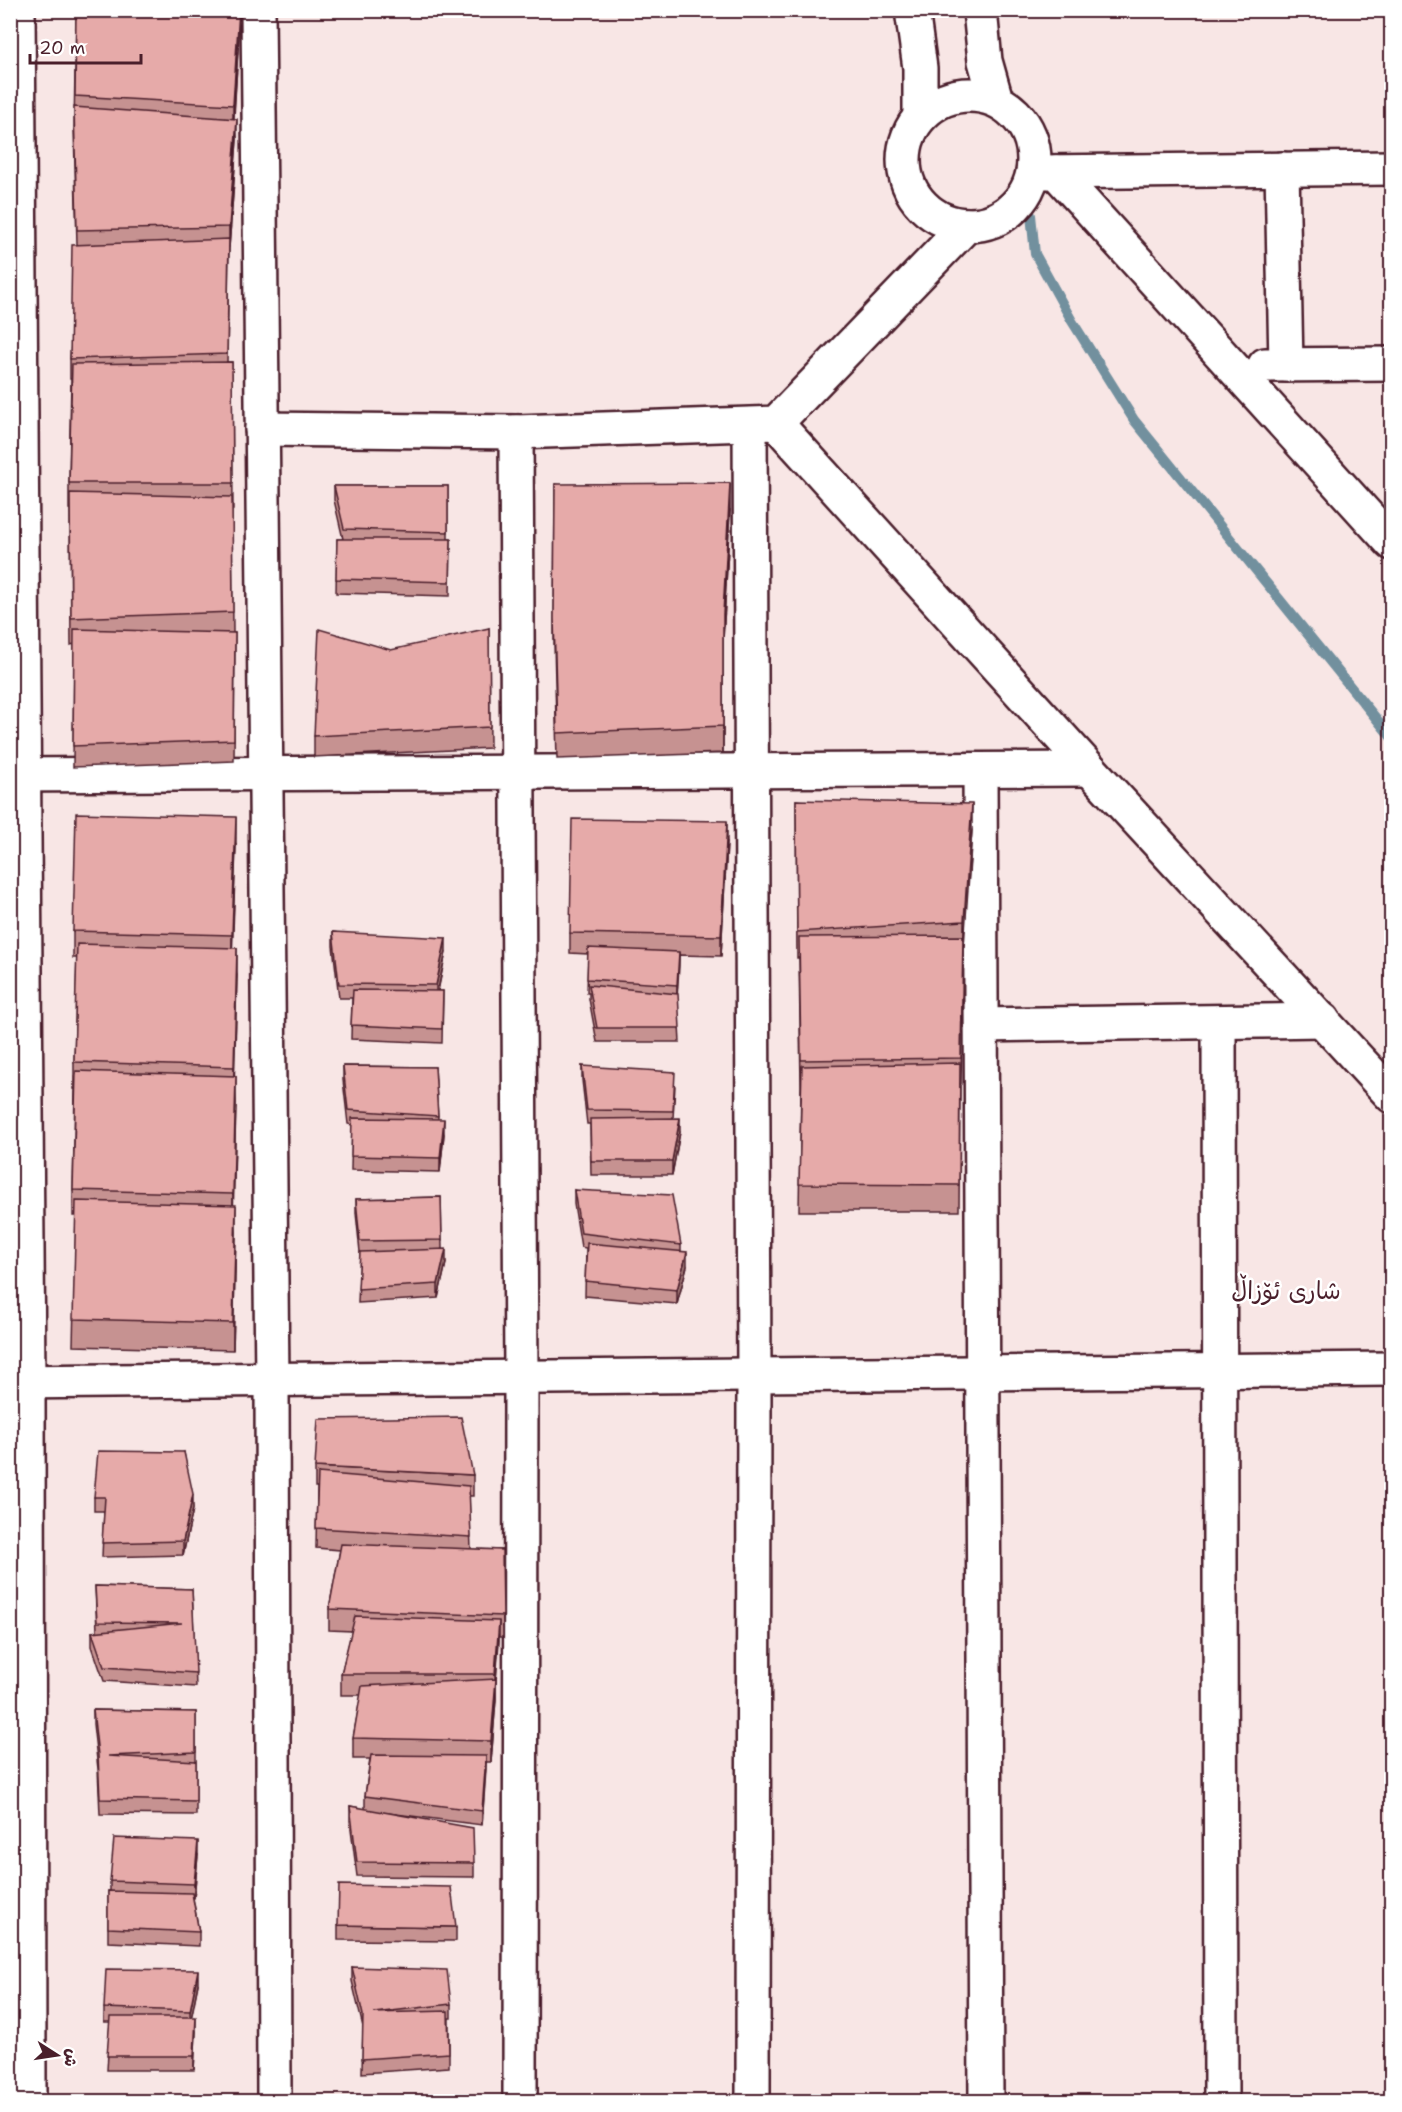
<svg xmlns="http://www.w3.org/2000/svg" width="1402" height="2112" font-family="'Shantell Sans','Playpen Sans Arabic',sans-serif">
<rect width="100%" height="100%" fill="#f8e6e5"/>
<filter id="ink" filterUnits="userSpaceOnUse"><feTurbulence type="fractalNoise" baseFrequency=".0167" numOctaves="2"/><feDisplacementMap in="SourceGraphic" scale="12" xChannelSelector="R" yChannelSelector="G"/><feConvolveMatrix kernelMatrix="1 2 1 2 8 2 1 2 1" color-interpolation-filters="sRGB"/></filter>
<g filter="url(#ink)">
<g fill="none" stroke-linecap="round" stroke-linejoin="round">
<path stroke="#72909e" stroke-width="10" d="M1031,215l4,39 37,67 62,99 258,318"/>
<defs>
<g id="minor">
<path d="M18,10l10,1372 1,720"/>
<path d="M258,10l14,1370 2,722"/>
<path d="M912,10l8,58v48"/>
<path d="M980,10l5,51 11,39"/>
<circle cx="969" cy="160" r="65"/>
<path d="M1282,169l4,196"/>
<path d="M1042,172l350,-4"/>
<path d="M1056,172l336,371"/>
<path d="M1265,365l127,-1"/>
<path d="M776,423l314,346 302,327"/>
<path d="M750,425l4,950 -1,727"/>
<path d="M262,429l254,3 260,-9 191,-198"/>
<path d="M516,432l5,946 -1,724"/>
<path d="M980,770l6,1332"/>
<path d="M10,775l1080,-6"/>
<path d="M1219,1022l2,1080"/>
<path d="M982,1025l341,-5"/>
<path d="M10,1382l1382,-13"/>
</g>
</defs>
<use href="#minor" stroke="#4a1f2b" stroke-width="38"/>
<use href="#minor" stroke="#fff" stroke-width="33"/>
</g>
<g fill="#c69291" stroke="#4a1f2b" stroke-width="1.5">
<path d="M76,10h164l-6,108 3,21 -8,109 -2,114h5l1,148h-1l1,123h2l-1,128 -161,6 1,-123 -3,1 -1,-136h-1v-26l2,-104h-1v-20l7,-115 -3,-116z"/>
<path d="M555,484l175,26 -7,130v113l-166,6 -3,-115z"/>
<path d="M334,486h114v53h3l-1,57 -114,-3 1,-54h6l-9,-39z"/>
<path d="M489,628l1,120 -176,9v-21z"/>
<path d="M796,800l176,30 -9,117 -2,137h-1l-1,127h-160l2,-125 -2,-128h-2z"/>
<path d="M727,842l-6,114 -42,-1 -2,39 3,48h-83l-8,-43v-6h-2l1,-39 -18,-1v-20z"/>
<path d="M236,844l-4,104 5,27 -3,101 2,26 -3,103 3,27 -3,118 -160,-4 3,-130h-3v-26l2,-101h-1v-27l3,-104h-4v-27z"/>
<path d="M333,932l113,20 -8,39h5l-1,52 -91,-4 1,-41h-13l-6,-52z"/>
<path d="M343,1066l92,1 3,52 6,15 -4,38 -89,-2 1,-45 -4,-1 -5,-44z"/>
<path d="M582,1066l93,20 -2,32 7,14 -8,43h-81l-1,-51h-3l-5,-44z"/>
<path d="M574,1190l107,55v7l6,14 -10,38 -92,-8 1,-48 -5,-1 -7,-43z"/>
<path d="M441,1197l1,52 4,14 -8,35 -80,5 2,-51 -4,-39v-14z"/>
<path d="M184,1452l9,57 -10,46 -81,2 2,-46h-10v-14z"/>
<path d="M315,1467l158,8v21h-4l2,53 31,1 1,87h-4l-3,42v20l-5,63h-5l-4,63 -94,-12 86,50v14l-117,-1 -7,-55v-15l15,3v-13l5,-37h-17v-21l8,-43h-20v-21l11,-43 -23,-1v-21l11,-59 -24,-2 1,-61h-2z"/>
<path d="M95,1586l97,3 4,98 -92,-6 -12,-35v-14l5,-1z"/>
<path d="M93,1710l103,2v103l-96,-1 -2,-45 -5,-45z"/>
<path d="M198,1855l-4,43h-1l6,34v14l-91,-4v-51h2v-10z"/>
<path d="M338,1925l118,2v14l-118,-1z"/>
<path d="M352,1967l99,37v14h-2v49l-87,6 1,-46 -11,-46z"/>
<path d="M198,1984l-7,33 5,14 -2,39h-87l3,-48h-6v-14z"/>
</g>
<g fill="#a17776" stroke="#4a1f2b" stroke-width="1.5">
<path d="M239,10l1,11 -7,105v-21z"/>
<path d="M237,119v20l-8,109v-21z"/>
<path d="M730,483v27l-7,130v113v-139z"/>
<path d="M972,804v26l-8,117v-26z"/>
<path d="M236,817v27l-4,118v-27z"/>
<path d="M727,821v21l-6,114v-20z"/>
<path d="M446,938v14l-10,47v-14z"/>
<path d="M237,948v27l-3,118v-26z"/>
<path d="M679,952v14l-2,33v-14z"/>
<path d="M236,1076v26l-3,119v-27z"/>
<path d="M680,1118v14l-8,43v-14z"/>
<path d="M444,1119v15l-4,38v-14z"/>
<path d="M236,1205v27l-3,118v-27z"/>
<path d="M446,1249v14l-8,35v-14z"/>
<path d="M687,1252v14l-10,38v-14z"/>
<path d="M193,1494v15l-10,46v-14z"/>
<path d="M499,1621v21l-4,53v-21z"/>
<path d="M496,1679v20l-5,63v-21z"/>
<path d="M486,1756v14l-4,55v-14z"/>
<path d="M198,1841v14l-4,43v-14z"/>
<path d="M198,1970v14l-8,41v-14z"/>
<path d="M196,2017v14l-2,39v-14z"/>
</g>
<g fill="#e6aaa9" stroke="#4a1f2b" stroke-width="1.5">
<path d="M76,10h163l-6,95 -158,-9z"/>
<path d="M74,107l163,12 -8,108 -152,3z"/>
<path d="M229,239l-2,115 -157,5 2,-114z"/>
<path d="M232,362l1,121h-164l3,-119z"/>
<path d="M730,483l-7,131v112l-166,7 -3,-115 1,-134z"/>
<path d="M334,486h114v46l-104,-3z"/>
<path d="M70,493l162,4 1,115 -162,6z"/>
<path d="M337,539h114l-1,43 -114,-3z"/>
<path d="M489,628l1,99 -176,9 5,-107 72,21z"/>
<path d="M74,629l161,4 -1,107 -161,6z"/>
<path d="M796,800l176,4 -8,117 -167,11z"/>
<path d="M76,813l160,4 -4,118 -159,-4z"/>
<path d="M572,819l155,2 -6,115 -151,-3z"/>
<path d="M333,932l113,6 -10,47 -97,-1z"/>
<path d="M963,936l-2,122 -160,2 -2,-123z"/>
<path d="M77,944l160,4 -3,119 -160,-5z"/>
<path d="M588,948l91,4 -2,33 -90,-6z"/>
<path d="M589,985l89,9 2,34h-83z"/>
<path d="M353,990l90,1 -1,38 -91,-4z"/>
<path d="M960,1063l-1,122 -160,-1 3,-118z"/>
<path d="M343,1066l92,1 3,49 -90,-6z"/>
<path d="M582,1066l93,6 -2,39 -86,-1z"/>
<path d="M76,1071l160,5 -3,118 -160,-4z"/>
<path d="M352,1118l92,1 -4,39 -89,-2z"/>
<path d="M680,1118l-8,43h-81l-1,-42z"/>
<path d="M574,1190l98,5 9,50 -100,-12z"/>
<path d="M441,1197l1,43 -82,1 -4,-42z"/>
<path d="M76,1201l160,4 -3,118 -160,-4z"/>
<path d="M587,1243l100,9 -10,38 -92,-9z"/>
<path d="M446,1249l-8,35 -80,5 2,-37z"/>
<path d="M461,1417l12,58 -158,-8 3,-48z"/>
<path d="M98,1451l86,1 9,42 -10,47 -81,2 3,-46h-11z"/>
<path d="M318,1473l151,13 2,51 -155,-9z"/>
<path d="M341,1544l161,6 1,66 -174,-7z"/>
<path d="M95,1586l97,3 4,84 -92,-6 -12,-35 90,-9 -85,-1z"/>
<path d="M355,1616l144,5 -4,53h-154z"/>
<path d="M496,1679l-5,62 -138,-3 9,-52z"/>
<path d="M93,1710l103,2v40l-88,4 88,5v40l-96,-2 -2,-44z"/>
<path d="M371,1755l115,1 -4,55 -117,-15z"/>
<path d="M350,1806l123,22 1,35 -117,-1z"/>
<path d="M114,1838l84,3 -4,43 -84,-3z"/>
<path d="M339,1885l112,2 5,40 -118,-2z"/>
<path d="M108,1891l84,2 7,39 -91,-4z"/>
<path d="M352,1967l95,3 4,34 -77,9 74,-2 1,42 -87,6 1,-44z"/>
<path d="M106,1969l92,1 -8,41 -86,-3z"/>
<path d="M110,2017h86l-2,39h-87z"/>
<path d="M449,2098l1,4h-90z"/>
</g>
</g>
<g text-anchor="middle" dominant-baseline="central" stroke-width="5" stroke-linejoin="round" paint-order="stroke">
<g font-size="24" fill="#4a1f2b" stroke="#fff">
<text x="1286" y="1291">شاری ئۆزاڵ</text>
</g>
</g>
<rect width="1402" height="2112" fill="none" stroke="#fff" stroke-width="36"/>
<rect x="18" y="18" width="1366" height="2076" fill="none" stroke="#4a1f2b" stroke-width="2" filter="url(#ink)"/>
<g transform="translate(57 2055) rotate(102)" stroke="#ffffff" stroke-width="4.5" paint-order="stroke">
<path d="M0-4.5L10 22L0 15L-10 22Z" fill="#4a1f2b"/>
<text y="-9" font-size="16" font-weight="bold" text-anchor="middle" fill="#4a1f2b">ش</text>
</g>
<path d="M30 54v9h111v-9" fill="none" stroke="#4a1f2b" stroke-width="3"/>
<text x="39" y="54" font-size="18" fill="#4a1f2b" stroke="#ffffff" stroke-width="4.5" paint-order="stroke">20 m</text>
</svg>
